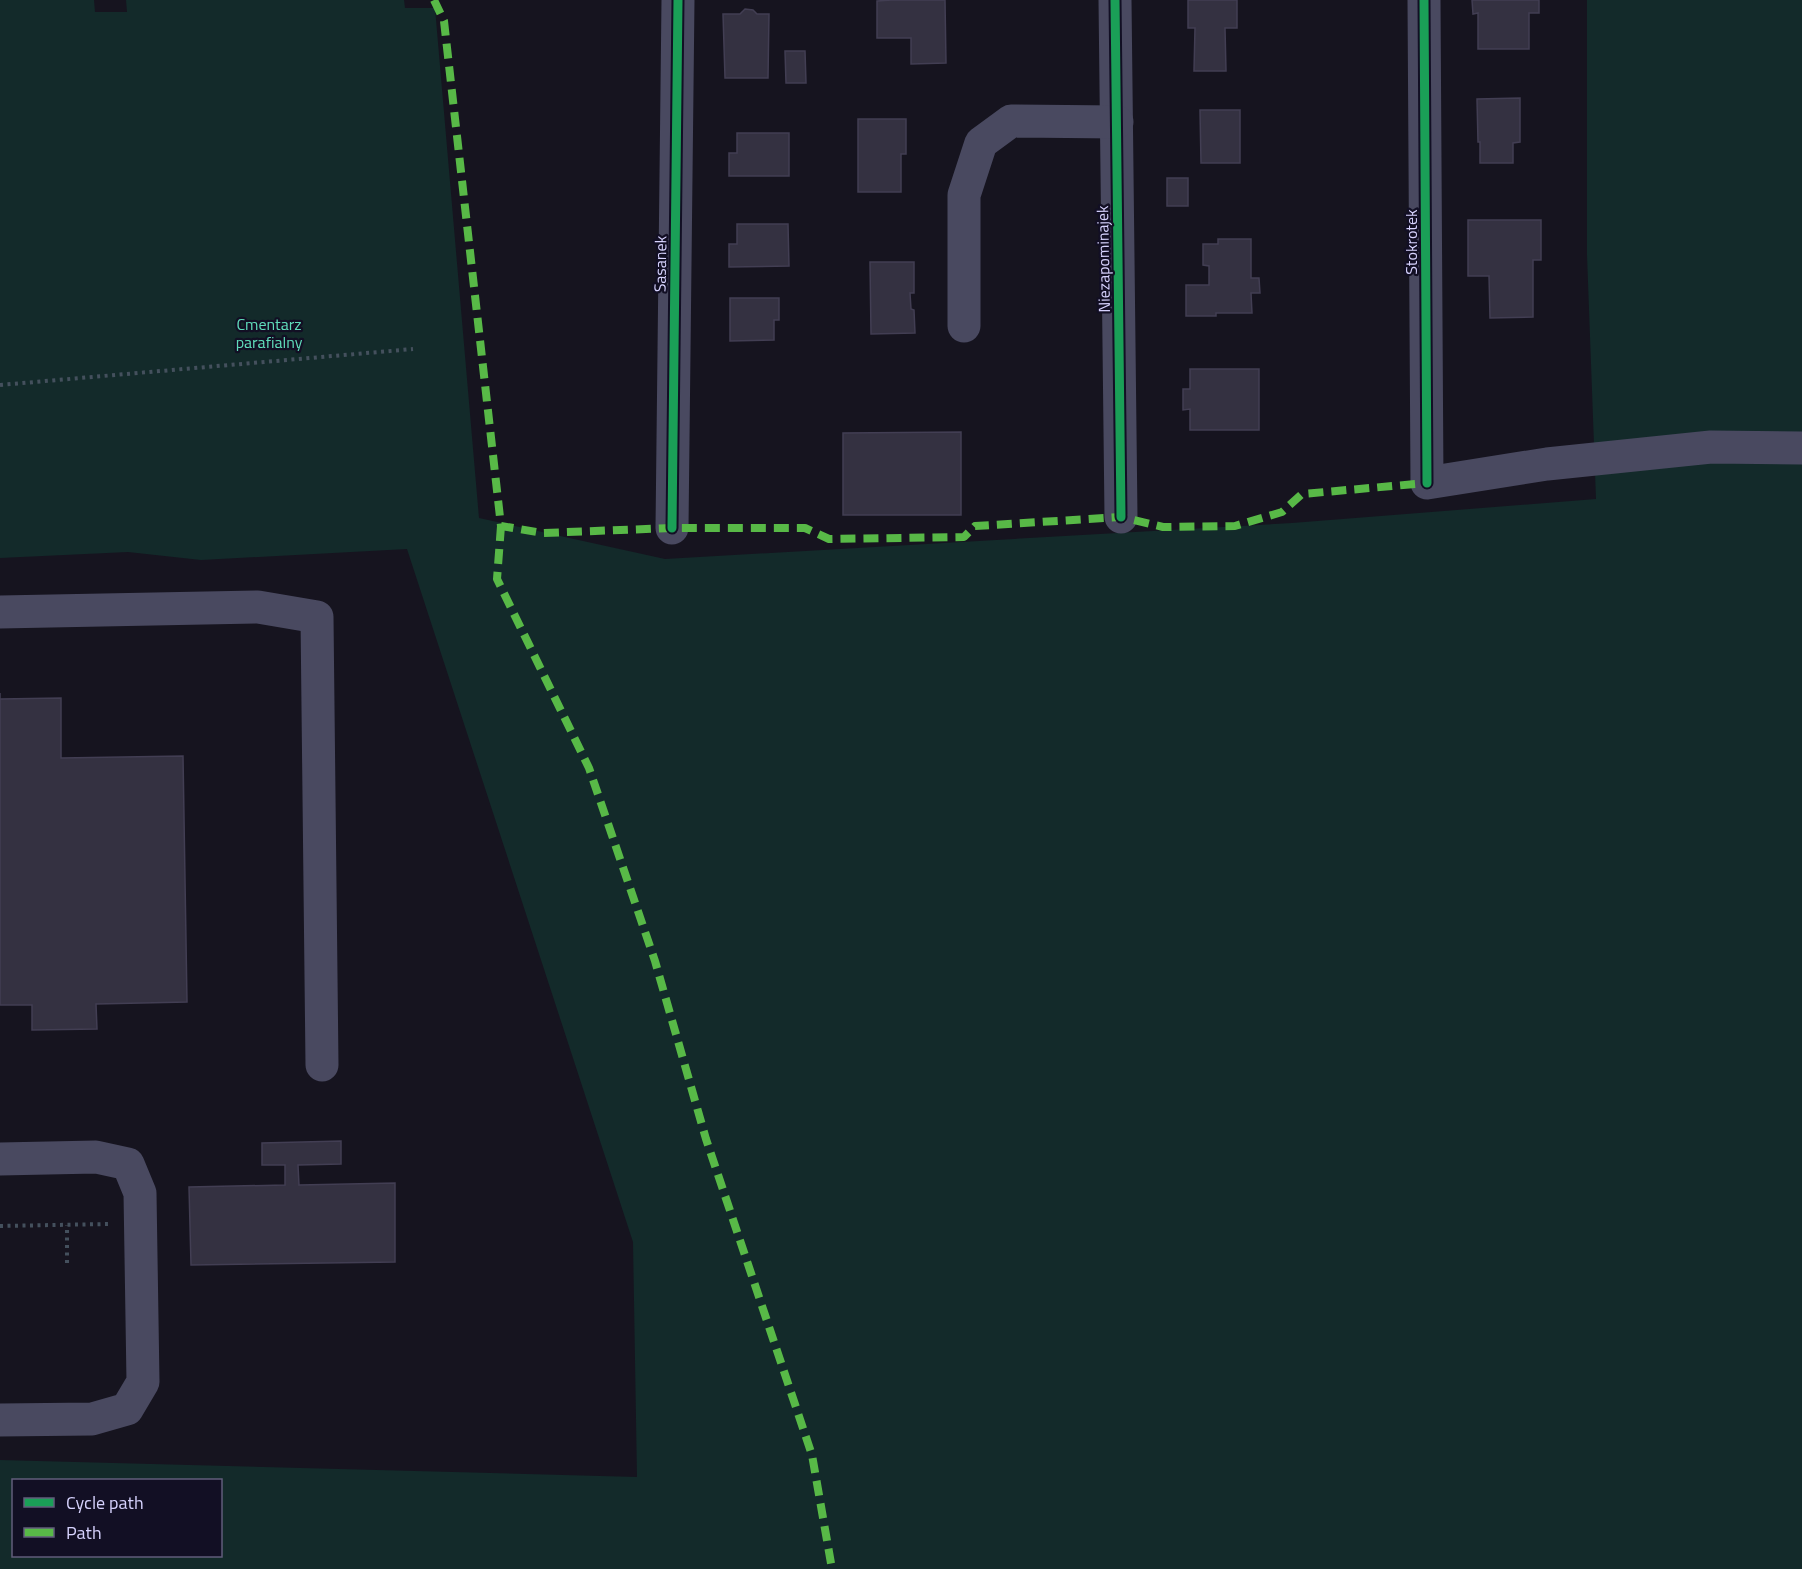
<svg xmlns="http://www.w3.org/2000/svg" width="1802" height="1569" font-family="'Titillium Web',sans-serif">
<rect width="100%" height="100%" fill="#16141f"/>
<path fill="#132a2a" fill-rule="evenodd" d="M0,0h94l1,12h32l-1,-12h278l1,8h30l44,510 186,41 627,-36 304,-24 -9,-244v-255h215v1569h-1802v-109l637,17 -4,-235 -226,-693 -206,11 -73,-8 -128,6zM14,1480h206v76h-206z"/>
<g fill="#343141" stroke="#423e53" stroke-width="1.5">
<path d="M892,0h53l1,63 -35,1v-26h-34v-37z"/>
<path d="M1188,0h49v28h-12l1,43h-32l1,-43h-7z"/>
<path d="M1472,0h67v13h-10v36h-51v-36l-5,1z"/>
<path d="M745,9l8,1 4,4h12l-1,64h-43l-2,-64h17z"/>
<path d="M785,51h20l1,32h-20z"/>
<path d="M1520,98v44l-7,1v20h-33v-21h-2l-1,-43z"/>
<path d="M1200,110h40v53h-39z"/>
<path d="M858,119h48v35h-5v38h-43z"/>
<path d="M737,133h52v43h-60v-23h8z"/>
<rect x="1167" y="178" width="21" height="28"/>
<path d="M1468,220h73v40h-8v57l-43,1 -1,-42h-21z"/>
<path d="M737,224h51l1,42 -60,1v-23h8z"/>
<path d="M1218,239h33v39h8l1,15h-9l1,20h-36v3h-30v-31h23v-19l-6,-1v-21h15z"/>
<path d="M870,262h44v31h-4l1,16 3,1 1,23 -44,1z"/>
<path d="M730,298h49v22h-5v20l-44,1z"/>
<path d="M1190,369h69v61h-69v-21l-7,1v-21h7z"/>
<path d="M961,432v83h-118v-82z"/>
<path d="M0,693v6l61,-1v60l122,-2 4,246 -91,2 1,25 -65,1v-25h-32z"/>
<path d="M341,1141v23l-43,1 1,20 96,-2v79l-204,3 -2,-78 96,-2v-20h-23v-22z"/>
</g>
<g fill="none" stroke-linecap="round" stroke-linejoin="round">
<g stroke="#44505d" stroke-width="4" stroke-dasharray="3 4.5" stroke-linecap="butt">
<path d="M0,385l413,-36"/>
<path d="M0,1226l108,-2"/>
<path d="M67,1263v-38"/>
</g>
<g stroke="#494960" stroke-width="33">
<path d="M1115,0l6,517"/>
<path d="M1424,0l3,483 120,-19 164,-17 91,1"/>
<path d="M964,326v-131l17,-52 30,-22 106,1"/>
<path d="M672,528l6,-528"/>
<path d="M0,612l258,-5 59,10 5,448"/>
<path d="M0,1159l96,-2 32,7 12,29 3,189 -16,27 -35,10 -92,1"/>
</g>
<g stroke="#58b947" stroke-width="8" stroke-dasharray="15 8" stroke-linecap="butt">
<path d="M434,0l10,21 57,505 42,7 129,-5h133l24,11 135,-2 11,-11 146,-9 42,10 72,-1 47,-14 20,-18 125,-11"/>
<path d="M501,526l-4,53 92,189 66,193 51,178 106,316 20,114"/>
</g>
<defs>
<g id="cycleway">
<path d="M1115,0l6,517"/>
<path d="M1424,0l3,483"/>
<path d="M672,528l6,-528"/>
</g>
</defs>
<use href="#cycleway" stroke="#120f24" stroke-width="13"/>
<use href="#cycleway" stroke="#1a9f57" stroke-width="9"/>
</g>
<g text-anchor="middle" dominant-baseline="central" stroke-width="4.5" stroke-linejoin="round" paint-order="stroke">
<g font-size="16" fill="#d7d3fe" stroke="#120f24">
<text transform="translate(1411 242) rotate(-90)">Stokrotek</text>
<text transform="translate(1103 259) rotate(-91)">Niezapominajek</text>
<text transform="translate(660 264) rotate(-89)">Sasanek</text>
</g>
<g font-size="16" fill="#60ddbb" stroke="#120f24">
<text x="269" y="324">Cmentarz<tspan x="269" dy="18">parafialny</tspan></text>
</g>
</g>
<rect x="12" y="1479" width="210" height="78" fill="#120f24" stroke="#615d7b" stroke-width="1.5"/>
<rect x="24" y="1498" width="30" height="9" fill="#1a9f57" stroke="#615d7b" stroke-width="1.5"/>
<text x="66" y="1509" font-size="18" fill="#d7d3fe">Cycle path</text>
<rect x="24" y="1528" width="30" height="9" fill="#58b947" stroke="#615d7b" stroke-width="1.5"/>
<text x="66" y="1539" font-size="18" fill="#d7d3fe">Path</text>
</svg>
